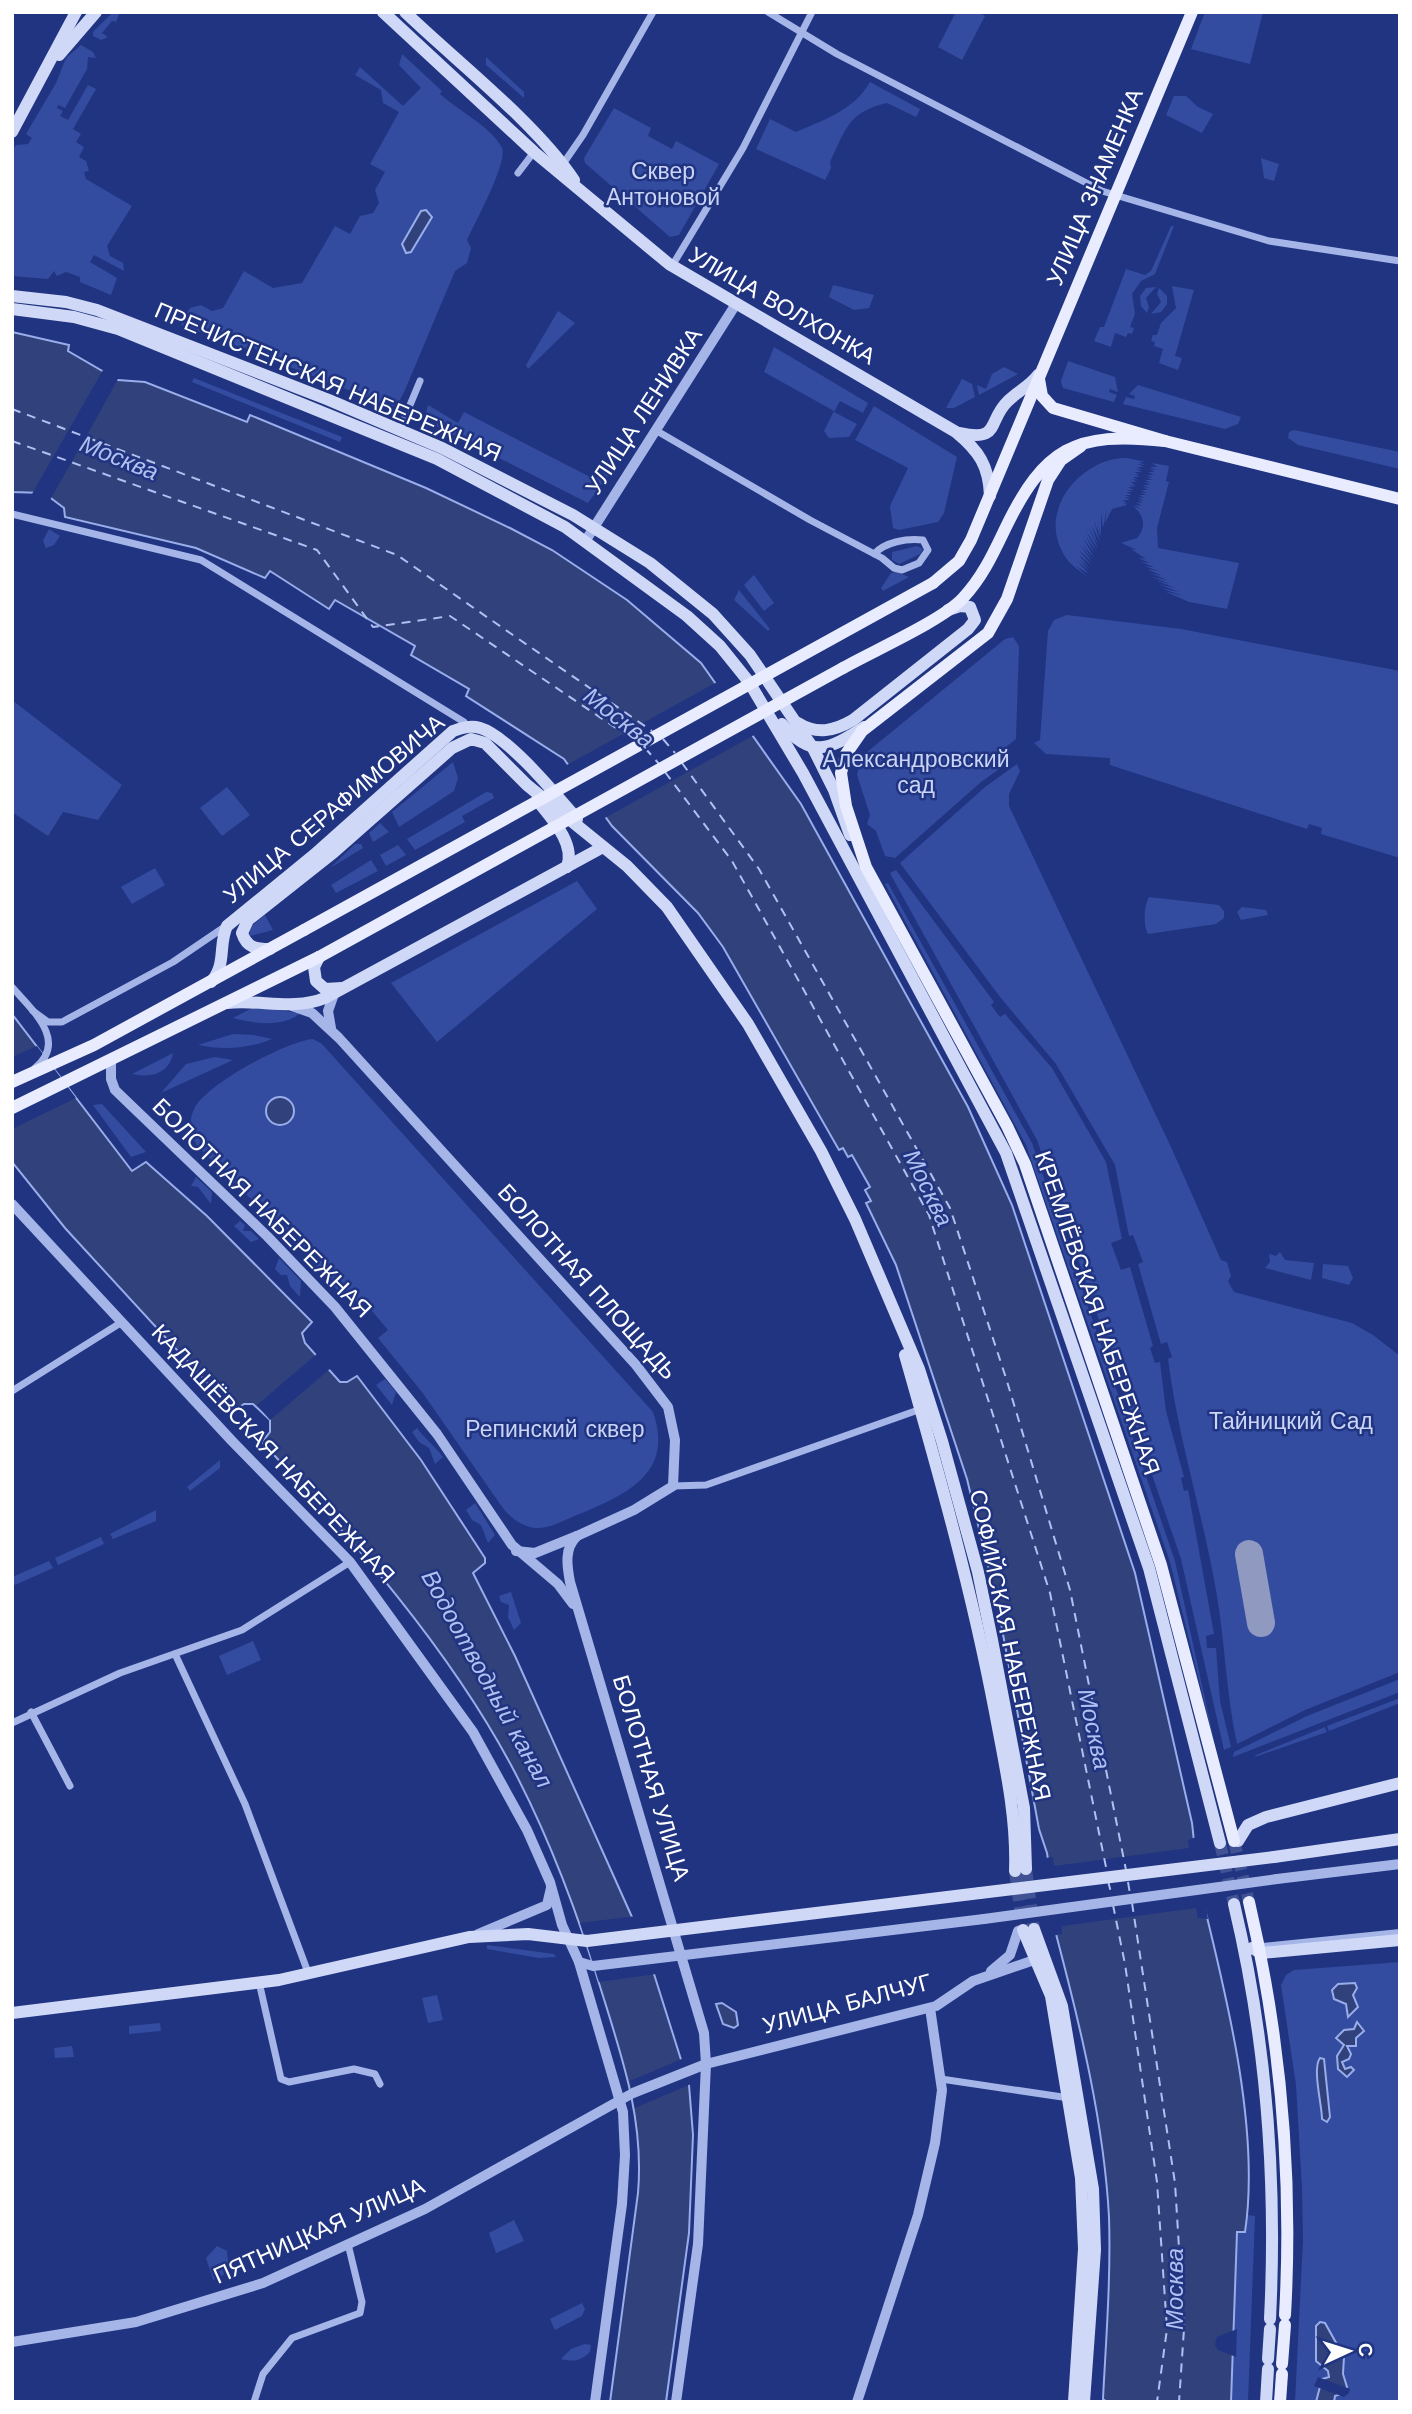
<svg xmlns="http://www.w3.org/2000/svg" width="1412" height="2414" font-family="'Work Sans',sans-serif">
<rect width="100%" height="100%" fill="#203481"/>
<g fill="#334ca0">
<path d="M113,12h7l-4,10 -4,-1 -10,12 6,4 -7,3 -8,-4v-4z"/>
<path d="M956,12h22l7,4 -23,44 -24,-13z"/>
<path d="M1205,12h58l-13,52 -59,-15z"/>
<path d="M81,45l12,7 3,6 -8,-1 -1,12 -22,39 -7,-3 -1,3 6,3 -3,5 8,4 20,-35 8,4 -23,40 8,5 -5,8 8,5 -5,10 7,4 3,10 -5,1 2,7 46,27 -25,40 3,10 13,7 1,8 -30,-16 -4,7 27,16 -6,17 -31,-13v-5l-14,-5 -9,4 -3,-5 -6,8 -36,-3v-126l4,-5 12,-1 4,-6 -6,-4 30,-51 10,-25z"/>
<path d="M402,54l40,37 -2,3c16,15 53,34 62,54 6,15 -28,76 -35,92l4,8 -4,15 -12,8 -50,119 -7,14 -7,3 -126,-50 -12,-10 -10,1 -62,-23 9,-17 11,-3 11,6 11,-3 21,-37 29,17 29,-5 33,-57 15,8 10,-18 13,-3 6,-10 -4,-13 10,-18 -15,-8 29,-52 -16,-9 -2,-13 -26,-15 5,-8 43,39 18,-18 -22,-23z"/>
<path d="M486,57l38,35v6l-38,-33z"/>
<path d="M870,82l50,27 -4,8 -29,-14c-39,9 -41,26 -57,59l1,6 -6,12 -69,-31 14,-30 26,13c28,-12 58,-22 74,-50z"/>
<path d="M1174,96h12l12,11 15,7 -11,19 -36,-18z"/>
<path d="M614,108l37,20 -3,8 24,13 4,-8 43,23 -40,71 -9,2 -85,-74 -1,-5z"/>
<path d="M1261,158l18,6 -5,17 -10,-3z"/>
<path d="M1171,226h3l-19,48 -14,7 -9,13 3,20 -5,13 4,1 -2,6 -4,-1 -2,4 -11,-4 -4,14 -17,-6 6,-14h4l22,-58 19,6 6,-4z"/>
<path d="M833,285l41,10 -5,13 -15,2 -25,-13z"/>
<path d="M1172,286l22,4 -19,66 7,2 -4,12 -19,-7 4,-14 -9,-3 1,-4 -4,-1 2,-6h4l4,-12 15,-15z"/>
<path d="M1156,287l-10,11 3,9 -2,6 -6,-7 -1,-10 6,-8z"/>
<path d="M1159,288l8,8v8l-6,8 -10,2 10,-12 -4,-8z"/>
<path d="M558,311l17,12 -47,46 -2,-4z"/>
<path d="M774,347l94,56 -5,10 -23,-12 -6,11 23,12 -8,13 -20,1 -5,-7 10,-20 -70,-39z"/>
<path d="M1068,361l47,16 3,15 -8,-3 -1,3 8,3 -3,7 -51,-14 -2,-7z"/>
<path d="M1004,367l14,7 -39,21 -2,-10 9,4 6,-15z"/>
<path d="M194,378l148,59 -2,5 -148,-60z"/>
<path d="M962,379l10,5 3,13 -21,11h-8z"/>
<path d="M1138,385l103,32 -3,7 -13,5 -102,-25 3,-7 8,2 1,-3 -6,-2z"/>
<path d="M428,405l30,18 6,-11 128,66 12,-18 12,5 -28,38 -164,-83z"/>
<path d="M874,406l83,51 -13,56 -6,9 -39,8 -6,-2 -3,-22 18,-38 -53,-28z"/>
<path d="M1294,430l106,22v17l-102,-24 -10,-7 1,-6z"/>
<path d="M1127,458l19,4h-7l6,3 -7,-1 6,3h-7l6,3 -7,-1 6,3h-7l5,4 -6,-2 5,3h-6l5,3 -6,-1 5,3h-6l5,4 -7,-1 6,2h-7l6,3h-7l6,2h-7l6,3h-7l6,3 -7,-1 6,3h-7l5,4 -5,-2 4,3 -15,4 -7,14 2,-15 -4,20 -2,-15v22l-4,-17 4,20 -7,-17 6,21 -8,-16 6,19 -9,-18 9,22 -12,-18 11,21 -11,-15 9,17 -12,-16 11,19 -11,-12 10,15 -13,-15 12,17 -13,-12 12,15 -12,-10 11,14 -11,-10 10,12 -12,-10 12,13 -13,-8 13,12c-12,-10 -21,-13 -28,-29 -21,-43 23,-92 66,-91z"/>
<path d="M1152,463l17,3 -3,15 3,1 -12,46 1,20 81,15 -12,46 -38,-7 -25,-11 19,5 -22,-8 18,4 -21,-8 17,4 -20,-8 16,4 -19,-7 15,3 -17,-7 12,3 -15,-7 11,2 -14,-5 10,1 -13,-5 9,1 -12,-5 8,1 -15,-10 6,1 -16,-7 16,-5c10,-11 7,-23 -4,-32l8,3 -6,-4 7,1 -6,-4 7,1 -6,-4 7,2 -6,-4 7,1 -6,-3h7l-6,-3 7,1 -6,-3h7l-6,-3 7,1 -6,-3h7l-6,-3 7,1 -6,-3h7l-6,-3 7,1 -6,-3h7l-6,-3h7l-6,-3 7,1 -6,-3h7z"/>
<path d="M49,529l11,7 -6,9 -8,3 -3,-7z"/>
<path d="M917,546l6,3 -3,5 -21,10 -7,-4v-8z"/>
<path d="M896,572l13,5 -26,14 -2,-3 10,-15z"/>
<path d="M754,575l20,28 -10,8 -20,-26z"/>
<path d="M739,590l31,39 -2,2 -34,-31z"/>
<path d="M1067,615l114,14 219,42v187l-79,-24 1,-6 -13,-4 -2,5 -197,-64v-7l-64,-4 -12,-11 6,-3 8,-109 6,-11z"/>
<path d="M1013,637l6,9 -3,93 -15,12 8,11 -28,20 -86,76 -10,-2 -9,-25 -9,-7 3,-9 -13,-40 4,-18 144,-118z"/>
<path d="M12,700l110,85 -24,35 -35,-8 -15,24 -36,-24z"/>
<path d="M453,762l5,16 -4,13 -55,36 -7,-15z"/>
<path d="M1017,764l3,7 -11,23v12l162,341 50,113 6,2 4,14 -3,5 6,11 118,31 21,12 27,21v316l-95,38 -68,34c-11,-51 -12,-103 -21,-154 -14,-79 -38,-152 -48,-231l4,-2 -5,-15 -6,2 -23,-80 5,-2 -10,-27 -4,1 -14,-71 -59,-101 -56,-67 -100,-134 85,-76z"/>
<path d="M227,787l23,28 -28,21 -22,-28z"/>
<path d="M486,792l6,1 2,5 -32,18 3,6 -50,28 -8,-11z"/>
<path d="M380,823l9,9 -16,10 -4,-9z"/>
<path d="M355,844h6l2,4 -33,20z"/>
<path d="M398,845l8,10 -20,11 -6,-11z"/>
<path d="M371,860l7,11 -42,22 -5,-8z"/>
<path d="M155,868l10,17 -33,19 -11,-17z"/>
<path d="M896,870l98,132 -3,3 9,12 5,-3 47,54 54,94 16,77 -11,4 10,27 9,-3 23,79 -3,2 5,15 5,-1 6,49 18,66 -3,1 3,13 4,-1 26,144 -8,2 1,12h9l4,53 11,46 -7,3 -43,-191 -144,-419 -145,-263 -2,-4z"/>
<path d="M577,881l20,28 -160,133 -46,-59z"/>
<path d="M888,883l144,260 143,418 40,184 -45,-183 -144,-417 -141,-261z"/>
<path d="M1149,897l70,8 5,6v7l-8,6 -68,10c-5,-8 -4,-29 1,-37z"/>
<path d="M1242,907l24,3 2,5 -27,5 -4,-8z"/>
<path d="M265,915l8,15 -23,6 -1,-8z"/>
<path d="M254,1007l45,6v1c-17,14 -47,9 -66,4z"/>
<path d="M233,1034l21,1 18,4c-24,10 -49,11 -74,6z"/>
<path d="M313,1039l9,5 331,368c21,60 -24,81 -71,101 -14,5 -31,16 -47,15 -15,-2 -26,-11 -35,-24l-78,-112 -44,-54 10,-8 -27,-32 -10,7 -66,-73 -88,-86c-6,-12 -9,-24 -3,-37 12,-25 93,-68 119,-70z"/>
<path d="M173,1053c-4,21 -22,25 -41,21z"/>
<path d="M215,1057l18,3 -72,33 25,-29z"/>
<path d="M102,1104l44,48 -15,5 -38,-52z"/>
<path d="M196,1177l16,15 -1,12 -13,-17 -7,-1z"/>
<path d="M240,1221l5,4 -2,6h8l8,8 -8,3 -17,-16z"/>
<path d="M1280,1252l5,8 29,3 -3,17 -46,-12 5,-6 -1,-8 7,2z"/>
<path d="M279,1258l22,23 -1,16 -10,-11 -3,-11h-6l-6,-6z"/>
<path d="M1323,1264l25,2 5,12 -4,7 -27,-7z"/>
<path d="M385,1379l11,13 -4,13 -16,-20z"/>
<path d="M417,1428c8,11 17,17 26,29l-8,7 -6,-16 -10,-6 -7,-10z"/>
<path d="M220,1460v8l-30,23 -3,-4z"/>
<path d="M475,1503l20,32 -7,8 -7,-18 -9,-5 -6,-10z"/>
<path d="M156,1510v11l-43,18 -3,-5z"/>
<path d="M101,1537l3,7 -46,21 -3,-7z"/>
<path d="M49,1561l4,7 -38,17 -3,-8z"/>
<path d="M511,1592l10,31 -7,7 -6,-13 1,-12 -8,-3 -2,-6z"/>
<path d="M253,1641l8,19 -34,15 -8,-19z"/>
<path d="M1400,1679v13l-167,65 1,-5 73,-36z"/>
<path d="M1400,1698v5l-71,28 -2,-5z"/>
<path d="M1325,1727l2,5 -72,25 1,-2z"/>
<path d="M487,1945l67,9 2,3 -17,1 -52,-9z"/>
<path d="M1400,1962v440h-105l8,-162 -1,-52 -6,-103 -15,-100 5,-10 8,-5z"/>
<path d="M437,1995l6,25 -15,3 -6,-25z"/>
<path d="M160,2023l1,8 -32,3v-8z"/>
<path d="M72,2046l2,11 -19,1 -1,-10z"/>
<path d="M1248,2215l7,1 -7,186h-17l6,-170h8z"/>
<path d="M514,2220l10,21 -28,12 -7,-20z"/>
<path d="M217,2246l10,5 2,21 -16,8 -7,-22z"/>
<path d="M582,2303l3,6 -3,7 -27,14 -5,-11z"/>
<path d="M585,2344l6,1 -1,7c-9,9 -17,10 -29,7l10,-10z"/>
</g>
<g fill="#31417b" stroke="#99adea" stroke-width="2">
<path d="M426,210l6,7 -21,35 -5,1 -4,-9 19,-33z"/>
<path d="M12,332l57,13 -1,6 50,29 27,2 102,40 3,-7 176,73 84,40 42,22 75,50 74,63 100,141 167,303 44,98 123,368 57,250 9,82h3c24,97 56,228 41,327h-8l-6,170h-124l-4,-3c3,-60 8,-121 6,-182 -5,-94 -29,-192 -53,-283l3,-1 -12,-80 -8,-24 -41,-222 -31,-128 -71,-214 -30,-62 5,-2 -6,-11 5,-3 -18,-32 -4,2 -5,-9 -4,2 -116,-203 -25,-34 -86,-87 -48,-67 -98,-63 3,-7 -58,-34 4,-9 -80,-46 -6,9 -59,-38 -5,7 -69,-30 -131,-31 -1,-9 -20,-15 -32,-1z"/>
<path d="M12,1014l120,157 14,-9 61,54 105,106 -10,11 3,10 35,39h7l10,-6 64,84 64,98v5l-12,10 42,83 117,261 22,57 35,111 4,50 -4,98 -23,169h-56l28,-209c6,-70 -14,-130 -35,-197 -24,-79 -53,-158 -92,-231 -64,-119 -158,-225 -249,-323l8,-10v-12l-17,-16h-9l-11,7 -168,-183 -53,-66z"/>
<circle cx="280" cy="1111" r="14"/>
<path d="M1355,1983l2,5 -4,7 5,12 -10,10 -2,-13 -12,-5 -2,-9 6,-6z"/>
<path d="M722,2003l14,9 2,13 -4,3 -11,-4 -7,-20z"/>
<path d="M1357,2022l7,9 -8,7v8h-9l4,8 -2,5 -7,3 3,7 6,-2 3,3 -7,7 -9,-8 -1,-13 7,-11 -8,-7 8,-8 10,-1z"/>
<path d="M1320,2058l4,1 6,58 -3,5 -5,-3c0,-14 -10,-51 -2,-61z"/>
<path d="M1320,2322l5,1 19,34 -1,17 4,13 -3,6 -9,3 -1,6h-18l6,-23 7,-2 -1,-6 -12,-10v-35z"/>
</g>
<g fill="#203481">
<path d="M103,370l16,7 -22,40 -47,83 -18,-6z"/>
<path d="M719,681l37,53 -153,85 -38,-53z"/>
<path d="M37,1046l39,52 -64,31v-72z"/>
<path d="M318,1353l13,15 -61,52 -13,-15z"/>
<path d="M1196,1837l12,82 -10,-1 -2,-10 -134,18v8l-10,2 3,-5 -10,-73 8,-1 1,9 135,-18 -1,-8z"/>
<path d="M636,1916l20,58 -57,8 -19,-59z"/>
<path d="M684,2058l7,26 -56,24 -5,-27z"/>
<path d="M1237,2329l-1,28 -18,-7 -3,-5 2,-8z"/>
<path d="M1318,2377l32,12 -1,4 -5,4 -30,-11z"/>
</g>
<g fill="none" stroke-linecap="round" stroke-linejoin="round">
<g stroke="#b1c0f0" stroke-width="2" stroke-dasharray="9 7" stroke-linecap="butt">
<path d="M12,409l385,146 255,176"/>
<path d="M12,441l305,109 56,77 77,-11 185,125"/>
<path d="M663,739l12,14"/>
<path d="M645,748l15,17"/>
<path d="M682,763l77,106 191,339 56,170 64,212 56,280"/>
<path d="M665,772l67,89 197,354 121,378 57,279"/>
<path d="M1108,1881l4,15"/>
<path d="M1128,1882l2,12"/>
<path d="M1132,1903l43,280 9,146 -5,73"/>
<path d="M1113,1905l12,59 32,218 10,147 -10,73"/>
</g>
<path stroke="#909ac0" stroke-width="28" d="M1249,1554l12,69"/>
<g stroke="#415294" stroke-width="12" stroke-dasharray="12 6" stroke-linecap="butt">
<path d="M1220,1843l14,61"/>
<path d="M1026,1869l8,60"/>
<path d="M1015,1871l8,59"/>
</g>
<path stroke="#415294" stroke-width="12" stroke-dasharray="12 6" stroke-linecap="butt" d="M1234,1841l15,61"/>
<g stroke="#a5b5e8" stroke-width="7">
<path d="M768,12l69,42 265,137 167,50 131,20"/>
<path d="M563,164l20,-29 70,-123"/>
<path d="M518,173l16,-21"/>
<path d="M672,266l71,-118 69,-136"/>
<path d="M400,429l20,-48"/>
<path d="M657,431l153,89 72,38 12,10 8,2 17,-7 9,-13 -5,-10c-16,-2 -38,2 -49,14"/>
<path d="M12,514l189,46 263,162 4,6"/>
<path d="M12,987c21,24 56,54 23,81"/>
<path d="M33,1011l15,11h14l111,-60 53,-36"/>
<path d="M12,1391l110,-69"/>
<path d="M673,1486l33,-1 215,-76"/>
<path d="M175,1654l70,150 64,171"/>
<path d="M31,1712l39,74"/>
<path d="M12,1723l108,-50 122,-43 108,-68"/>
<path d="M259,1982l22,97 8,3 65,-13 21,5 5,10"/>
<path d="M941,2079l128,19"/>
<path d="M254,2402l9,-28 29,-36 68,-25 2,-11 -14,-58"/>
</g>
<g stroke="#a5b5e8" stroke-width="10">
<path d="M586,540l150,-236"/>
<path d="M292,1006l20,7 27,25 297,327 32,42 7,33 -2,46 -39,24 -57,26 -42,17 -19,-2"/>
<path d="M331,1028l-3,-17 6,-17"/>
<path d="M111,1062v17l4,11 152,146 68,71 102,127 75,111 46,39 15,20"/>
<path d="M12,1204l220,237 118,121 123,170 54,98 23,52 12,43 17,37 44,150 2,43 -3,49 -27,198"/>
<path d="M577,1536c-13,12 -10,30 -7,46l134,451 2,31 -8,180 -22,158"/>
<path d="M1277,1879l123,-15"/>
<path d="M478,1934l69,-29 4,-17"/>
<path d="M1254,1949l146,-15"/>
<path d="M579,1962l14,4 391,-47"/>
<path d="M991,1971l19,-16 8,-24"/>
<path d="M12,2342l124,-20 127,-39 162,-74 208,-116 73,-29 230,-58 37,-25 70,-24"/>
<path d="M857,2402l61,-187 17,-72 7,-53 -12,-82"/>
</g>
<g stroke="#d0d8f7" stroke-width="12">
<path d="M383,12l151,140 135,112 287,168c23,19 33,34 34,64"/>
<path d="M405,12c52,50 130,110 169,168"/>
<path d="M59,55l37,-43"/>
<path d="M12,132l64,-120"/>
<path d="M12,296l54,6 31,8 232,90 113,48 131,67 77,48 63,51 37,41 63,93 21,42 16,45"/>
<path d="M12,309l62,8 44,12 319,130 128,68 122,89 33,30 29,36 54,91 203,380 143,415 71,275"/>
<path d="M960,433c41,9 27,-12 48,-32 10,-10 22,-15 30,-26"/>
<path d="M798,723c19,12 36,8 55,-3l115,-91 7,-9 -5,-13 -10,-1 -12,4"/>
<path d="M782,724c29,35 47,26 82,3"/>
<path d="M537,800c13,17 39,43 30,67"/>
<path d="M270,949c-14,0 -23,-1 -28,-16l6,-13 86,-68 118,-104 19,-9 14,4 42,42 100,81 40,41 81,117 73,127 34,68 64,150 23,72 36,131 14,68 32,168 2,61"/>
<path d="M319,957l-5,10 2,14 9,8 17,-1"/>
<path d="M211,982c16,-18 7,-37 16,-56l87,-71 139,-124c9,-3 17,-6 27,-3 28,8 77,68 97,91"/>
<path d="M227,1003c33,-4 66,8 98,-5l278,-151"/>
<path d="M905,1355c34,119 67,236 90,357 10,53 22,105 20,159"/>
<path d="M1238,1841l10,-16 18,-8 134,-34"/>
<path d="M1274,1857l126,-18"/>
<path d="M1234,1904c33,138 43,274 36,415"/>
<path d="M1034,1929l28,77 31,183 2,61 -11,152"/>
<path d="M1023,1930l28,66 30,182 3,71 -10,153"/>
<path d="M1252,1948l9,5 139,-13"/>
<path d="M12,2013l267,-33 190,-43 59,-3 59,7 393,-48"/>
<path d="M1268,2359l2,-30"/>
<path d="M1266,2402l2,-33"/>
</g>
<g stroke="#e8ecfe" stroke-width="12">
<path d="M1039,379l3,17 11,12 112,33 235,58"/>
<path d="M1081,446l-20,14 -13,20 -41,119 -19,34 -126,98 -16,23 -5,19 5,33 20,61 141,259 18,38 136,401 73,276"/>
<path d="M933,583l26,-22 12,-21 221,-528"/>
<path d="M843,668c30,-17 100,-48 120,-70 19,-20 30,-44 42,-69 39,-81 70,-98 160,-88"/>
<path d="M12,1082l82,-37 210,-115"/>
<path d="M12,1108l307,-151"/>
<path d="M1249,1902c32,137 44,272 36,413"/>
<path d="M1282,2364l3,-39"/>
<path d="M1280,2402l2,-28"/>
</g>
<path stroke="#a5b5e8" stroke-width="10" d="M984,1919l293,-40"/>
<path stroke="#d0d8f7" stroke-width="12" d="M980,1893l294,-36"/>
<g stroke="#e8ecfe" stroke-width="12">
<path d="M304,930l629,-347"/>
<path d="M319,957l524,-289"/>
</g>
</g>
<g text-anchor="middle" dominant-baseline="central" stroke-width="5" stroke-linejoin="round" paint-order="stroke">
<g font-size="23" fill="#cad4f6" stroke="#203481">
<text x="663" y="171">Сквер<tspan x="663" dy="26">Антоновой</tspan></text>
<text x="916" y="759">Александровский<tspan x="916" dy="26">сад</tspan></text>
<text x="1291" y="1421">Тайницкий Сад</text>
<text x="555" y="1429">Репинский сквер</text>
</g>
<g font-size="23" fill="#fff" stroke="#203481">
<text transform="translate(1095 187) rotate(-67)">УЛИЦА ЗНАМЕНКА</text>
<text transform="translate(782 306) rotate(30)">УЛИЦА ВОЛХОНКА</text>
<text transform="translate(328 382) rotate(23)">ПРЕЧИСТЕНСКАЯ НАБЕРЕЖНАЯ</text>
<text transform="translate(644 411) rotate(-57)">УЛИЦА ЛЕНИВКА</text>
<text transform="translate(334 809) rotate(-40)">УЛИЦА СЕРАФИМОВИЧА</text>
<text transform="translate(262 1208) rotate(45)">БОЛОТНАЯ НАБЕРЕЖНАЯ</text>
<text transform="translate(587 1282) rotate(48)">БОЛОТНАЯ ПЛОЩАДЬ</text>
<text transform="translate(1097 1313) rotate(71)">КРЕМЛЁВСКАЯ НАБЕРЕЖНАЯ</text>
<text transform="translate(273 1454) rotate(47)">КАДАШЁВСКАЯ НАБЕРЕЖНАЯ</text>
<text transform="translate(1010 1645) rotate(78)">СОФИЙСКАЯ НАБЕРЕЖНАЯ</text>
<text transform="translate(651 1778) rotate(73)">БОЛОТНАЯ УЛИЦА</text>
<text transform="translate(847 2004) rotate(-15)">УЛИЦА БАЛЧУГ</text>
<text transform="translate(319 2231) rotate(-24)">ПЯТНИЦКАЯ УЛИЦА</text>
</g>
<g font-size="24" font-style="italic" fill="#b1c0f0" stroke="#203481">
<text transform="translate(119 458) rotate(22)">Москва</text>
<text transform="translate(619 718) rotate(38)">Москва</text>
<text transform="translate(928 1188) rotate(64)">Москва</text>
<text transform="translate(487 1679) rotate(61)">Водоотводный канал</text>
<text transform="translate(1094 1729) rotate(78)">Москва</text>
<text transform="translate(1175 2289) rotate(-90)">Москва</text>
</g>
</g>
<rect width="1412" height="2414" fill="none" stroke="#ffffff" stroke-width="28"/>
<g transform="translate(1349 2351) rotate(86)" stroke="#203481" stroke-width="5" paint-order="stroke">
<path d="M0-5L12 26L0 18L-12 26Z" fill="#ffffff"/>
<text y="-10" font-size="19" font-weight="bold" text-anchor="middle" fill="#ffffff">С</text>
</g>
</svg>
